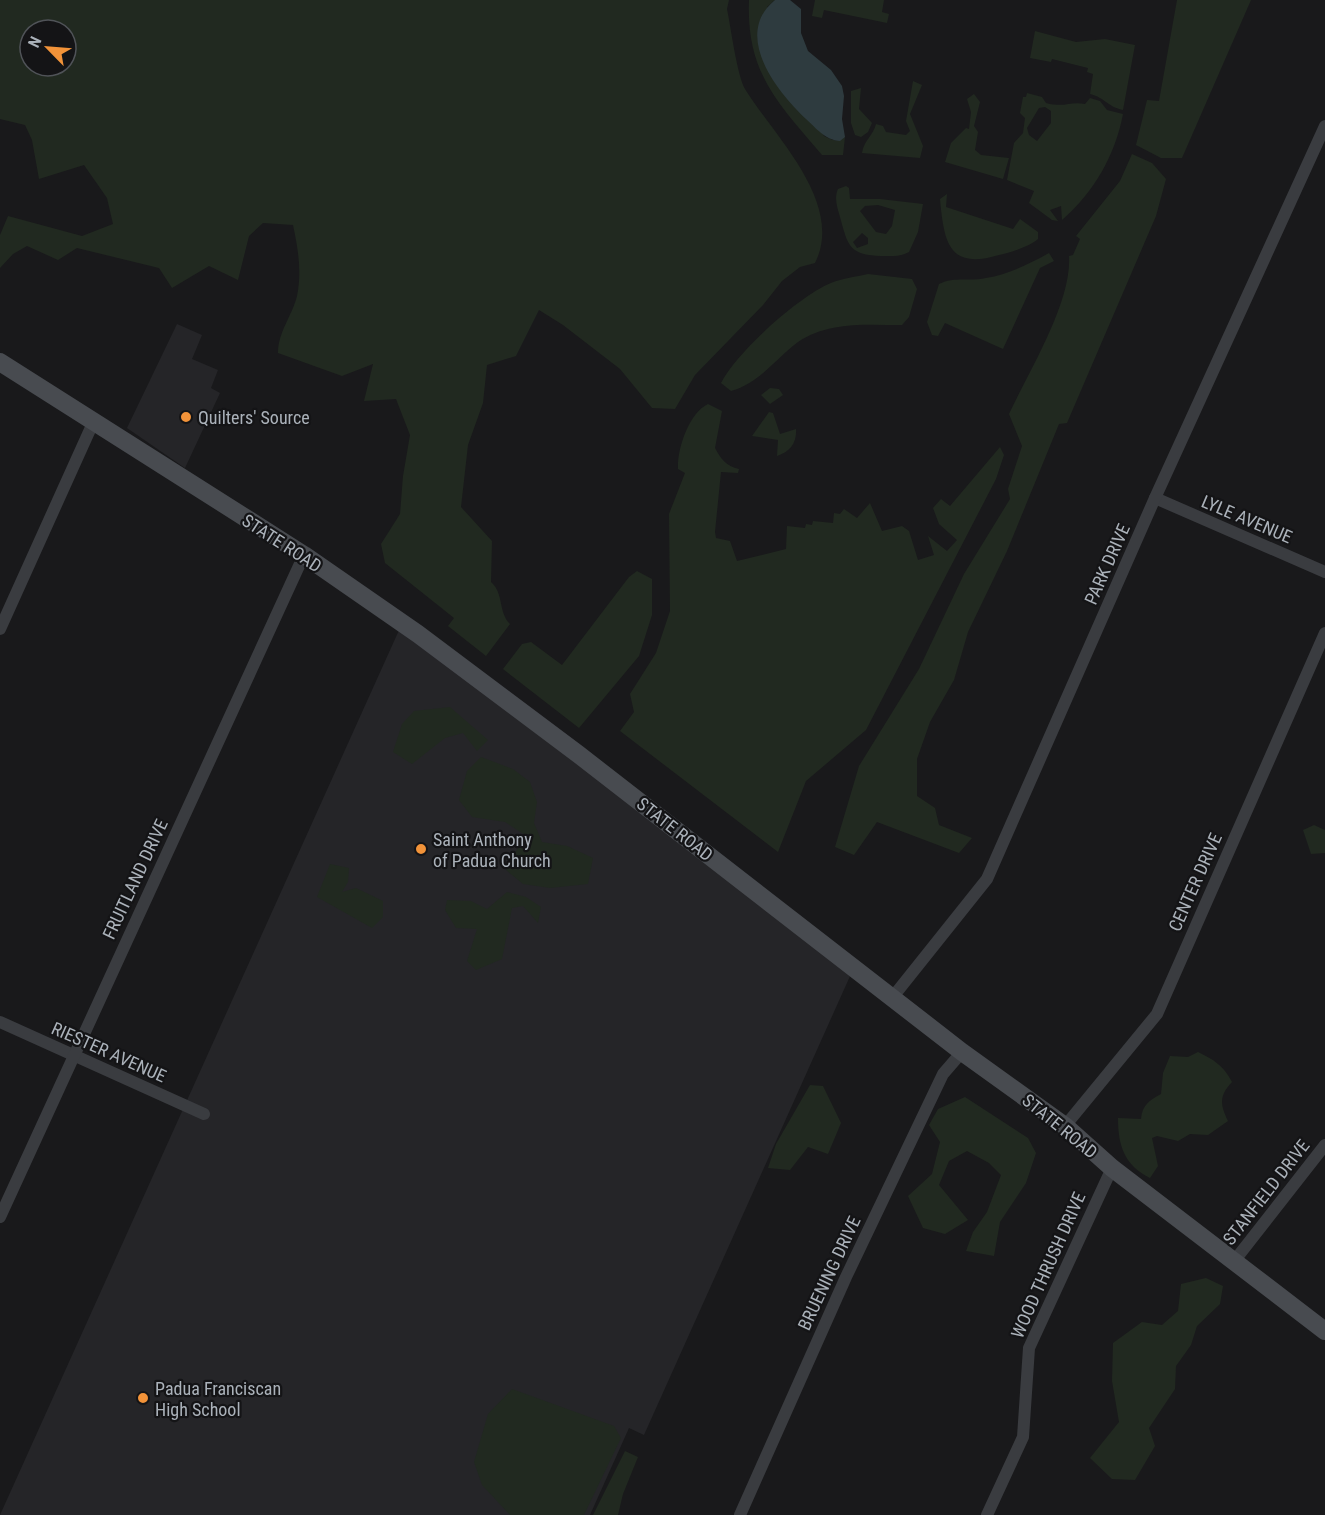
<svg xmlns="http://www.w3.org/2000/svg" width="1325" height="1515" font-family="'Roboto Condensed',sans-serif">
<rect width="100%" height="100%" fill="#19191b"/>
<g fill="#252528">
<path d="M177,324l25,11 -10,24 26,11 -7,18 9,5 -35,75 -58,-40z"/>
<path d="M400,628l451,346 -207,461 -15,-7 -39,87h-590z"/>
</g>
<g fill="#212920" fill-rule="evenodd">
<path d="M0,0h729l-2,9c4,19 10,66 18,80 29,47 100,114 70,174l-15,4 -18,14 -19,24 -68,70 -20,34 -23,-1 -32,-39 -57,-44 -24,-15 -23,46 -29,9 -4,38 -15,42 -7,62 31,34 -1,41c13,11 7,30 19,42l-24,32 -38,-30 6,-8 -69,-55 -4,-19 19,-30 3,-38 7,-41 -14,-36 -32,2 9,-37 -31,12 -64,-23c0,-21 14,-37 19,-57 5,-24 1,-48 -4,-71l-30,-2 -14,13 -11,44 -29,-14 -37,22 -13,-20 -82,-20 -19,12 -31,-14 -14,8 -13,14v-33l8,-19 74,20 31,-12 -6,-26 -23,-33 -45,14 -7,-39 -7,-15 -25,-6zM30,30h36v36h-36z"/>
<path d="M749,0h26l-8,7 57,129c8,4 13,7 21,1l-2,18h-21c-44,-52 -76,-82 -73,-155z"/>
<path d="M815,0h69l-2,12 7,2 -2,9 -63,-13 -2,8 -10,-2z"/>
<path d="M1177,0h74l-69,158h-21l-25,-13 11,-45 12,1z"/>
<path d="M1035,31l41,11 29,-3 30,6 -12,65c-17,-4 -17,-12 -33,-16l3,-20 -6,-2 1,-4 -36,-9 -1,3 -21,-4z"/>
<path d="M913,81l9,4 -12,29 13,32 -3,12 -58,-5c2,-13 11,-17 14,-29l7,2 3,6 20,3 4,-4 -4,-10z"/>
<path d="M861,88l-2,21 13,14 -4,9 -7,5 -6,-2 -4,-12v-32z"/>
<path d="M1027,93l15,4 4,6c19,5 24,-2 39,1l5,-6 10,3 7,9 16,4c-8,42 -29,78 -61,106l-1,-14 -11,4 8,11 -6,-1 -23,-17 5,-12 -27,-11 7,-37 9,-10 2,-15 -5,-5 3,-16h3zM1045,107l6,4v12l-14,18 -8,-6 -2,-7 12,-20z"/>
<path d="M974,94l6,8 -6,24 4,6 -3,18 6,5 28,3 -6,21 -58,-17 6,-19 15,-15 3,1 2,-17 -4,-13z"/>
<path d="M1132,154l20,9 14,16 -10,37 -89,207 -8,1 -52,127 -39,81 -14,48 -24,42 -13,37v37l18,12 4,17 33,13 -13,15 -82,-31 -23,33 -19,-8 24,-81 60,-97 45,-95 46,-75 -2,-10 14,-43 -13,-32c20,-43 63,-112 60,-158l4,-1 7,-16 -4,-3 44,-55z"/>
<path d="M846,186l3,2 1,11h30l43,5 -5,28 -9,20c-9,5 -17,4 -28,4 -32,-1 -33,-10 -41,-39 -3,-10 -6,-19 -2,-28zM878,205l17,5 -3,16 -6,8 -10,-2 -16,-21 5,-5zM862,233l6,5v6l-11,4 -4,-6z"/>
<path d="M947,194l-1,13 67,22 7,-10 18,13v7c-9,8 -27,13 -39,16 -50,15 -55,-12 -59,-56z"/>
<path d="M1049,253l5,8 -14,7 -37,81 -58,-26 -7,13 -6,-1 -5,-13 12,-38c16,-8 31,-2 47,-6 23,-4 43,-14 63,-25z"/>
<path d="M868,274l44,5 5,10 -8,28 -7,8c-36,0 -73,-4 -104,17 -23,17 -38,41 -67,49l-10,-8c16,-31 78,-87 110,-100 12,-5 25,-6 37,-9z"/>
<path d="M770,388l9,1 4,6 -13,9 -9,-9z"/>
<path d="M708,404l14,7 -7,37c6,11 11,18 24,21l-1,4 -17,-1 -6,60 1,6 14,3 7,20 49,-12 1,-23 18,2 1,-4 6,1 1,-4 20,2 1,-10 6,1 4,-5 13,9 13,-15 12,28 20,-5 7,5 9,29 16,-5 -6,-19 19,15 10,-11 -18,-16 -6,-16 8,-9 9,7 50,-59 4,8 -8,24 -130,251 -60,51 -28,71 -158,-121 14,-19 -4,-18 26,-41 14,-42 -1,-97 16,-41 -7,-4c-1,-20 11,-56 30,-65z"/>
<path d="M769,412l4,1 7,21 16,-5c1,14 -6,23 -19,27l1,-16 -26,-4z"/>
<path d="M637,571l15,8v36l-13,41 -60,72 -76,-59 19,-25 9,-2 31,23 67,-88z"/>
<path d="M450,707l38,33 -11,11 -14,-18 -18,5 -33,26 -19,-12 9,-28 12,-13z"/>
<path d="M481,757l32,12 17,13 7,20 -3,21 8,19 25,4 26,12 -5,26 -38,4 -27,-4 -17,-14 19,-35 -20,-13 -33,-5 -13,-17 8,-29z"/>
<path d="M1314,825l11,5v23l-14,1 -8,-24z"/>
<path d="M330,864l19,4 -1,14 -6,10 14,-4 27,13v16l-11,11 -55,-31z"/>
<path d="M507,892l19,5 15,10 -3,16 -15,-17 -11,2 -10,51 -26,11 -9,-9 10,-32 -21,-1 -11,-18 2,-10 24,1 16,8z"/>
<path d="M1198,1052c15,7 26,14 34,30 -13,14 -12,22 -4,39l-20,14 -18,-1 -12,7 -21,-5 -5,2 6,28 -8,12c-26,-13 -32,-33 -32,-60l23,1c1,-14 9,-19 20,-25l2,-21 7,-17 18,1z"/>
<path d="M810,1085l13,1 18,37 -13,31 -20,-7 -18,23 -22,-2 8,-24z"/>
<path d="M965,1097l63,41 8,15 -10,30 -26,39 -6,34 -28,-5 7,-19 14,-20 14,-37 -12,-12 -22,-12 -18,10 -10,24 29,35 -23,14 -22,-6 -15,-32 24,-22 8,-32 -11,-17 9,-16z"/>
<path d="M1206,1278l17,8 -3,18 -23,22 -6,19 -15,21 -1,23 -26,39 6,18 -20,34 -23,-1 -22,-21 29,-36 -7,-41 1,-38 29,-21 20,3 16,-14 3,-27z"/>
<path d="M512,1389l102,37 7,12 -37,77h-74l-28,-30 -8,-23 14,-48z"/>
<path d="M625,1451l13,6 -15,37 -5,21h-25z"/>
</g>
<path fill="#2e3b3f" d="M775,0h15l11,9v24l7,18 23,19 11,16 2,10 -2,23 3,18 -5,4c-15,-1 -24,-13 -34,-22 -29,-27 -74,-84 -31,-119z"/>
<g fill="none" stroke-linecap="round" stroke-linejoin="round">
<g stroke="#3a3c40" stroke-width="12">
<path d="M1155,498l170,74"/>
<path d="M0,629l93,-206"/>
<path d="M892,998l95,-119 168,-381 170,-372"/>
<path d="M0,1022l204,92"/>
<path d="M1065,1126l92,-112 168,-381"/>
<path d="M0,1217l304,-662"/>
<path d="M1235,1260l90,-115"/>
<path d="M740,1515l106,-238 97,-203 19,-22"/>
<path d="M987,1515l36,-78 6,-89 83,-180"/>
</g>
<path stroke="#484b50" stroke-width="18" d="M0,362l304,193 114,79 160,120 384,298 103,74 47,42 213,163"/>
</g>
<g fill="#f29339" stroke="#141416" stroke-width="2">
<circle cx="186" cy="417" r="6"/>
<circle cx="421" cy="849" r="6"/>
<circle cx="143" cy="1398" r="6"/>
</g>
<g text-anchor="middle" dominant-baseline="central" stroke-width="4.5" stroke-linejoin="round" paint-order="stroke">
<g font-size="18" fill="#abb2ba" stroke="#141416" text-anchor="start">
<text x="198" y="417">Quilters' Source</text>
<text x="433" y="839">Saint Anthony<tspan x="433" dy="21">of Padua Church</tspan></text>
<text x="155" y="1388">Padua Franciscan<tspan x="155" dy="21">High School</tspan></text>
</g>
<g font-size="18" fill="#abb2ba" stroke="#141416">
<text transform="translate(1247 519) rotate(23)">LYLE AVENUE</text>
<text transform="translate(282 543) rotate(33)">STATE ROAD</text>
<text transform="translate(1107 564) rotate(-66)">PARK DRIVE</text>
<text transform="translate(675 829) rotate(38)">STATE ROAD</text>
<text transform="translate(135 879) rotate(-65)">FRUITLAND DRIVE</text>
<text transform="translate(1195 882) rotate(-66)">CENTER DRIVE</text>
<text transform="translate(109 1052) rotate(24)">RIESTER AVENUE</text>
<text transform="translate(1060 1126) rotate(39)">STATE ROAD</text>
<text transform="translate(1266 1192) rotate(-52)">STANFIELD DRIVE</text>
<text transform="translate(1048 1265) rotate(-66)">WOOD THRUSH DRIVE</text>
<text transform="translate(829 1273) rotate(-65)">BRUENING DRIVE</text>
</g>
</g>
<g transform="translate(48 48) rotate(295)"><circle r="28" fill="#141416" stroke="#505358" stroke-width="1.5"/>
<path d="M0-4.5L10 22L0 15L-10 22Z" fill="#f29339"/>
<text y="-9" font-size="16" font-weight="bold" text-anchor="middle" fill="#abb2ba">N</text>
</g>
</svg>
